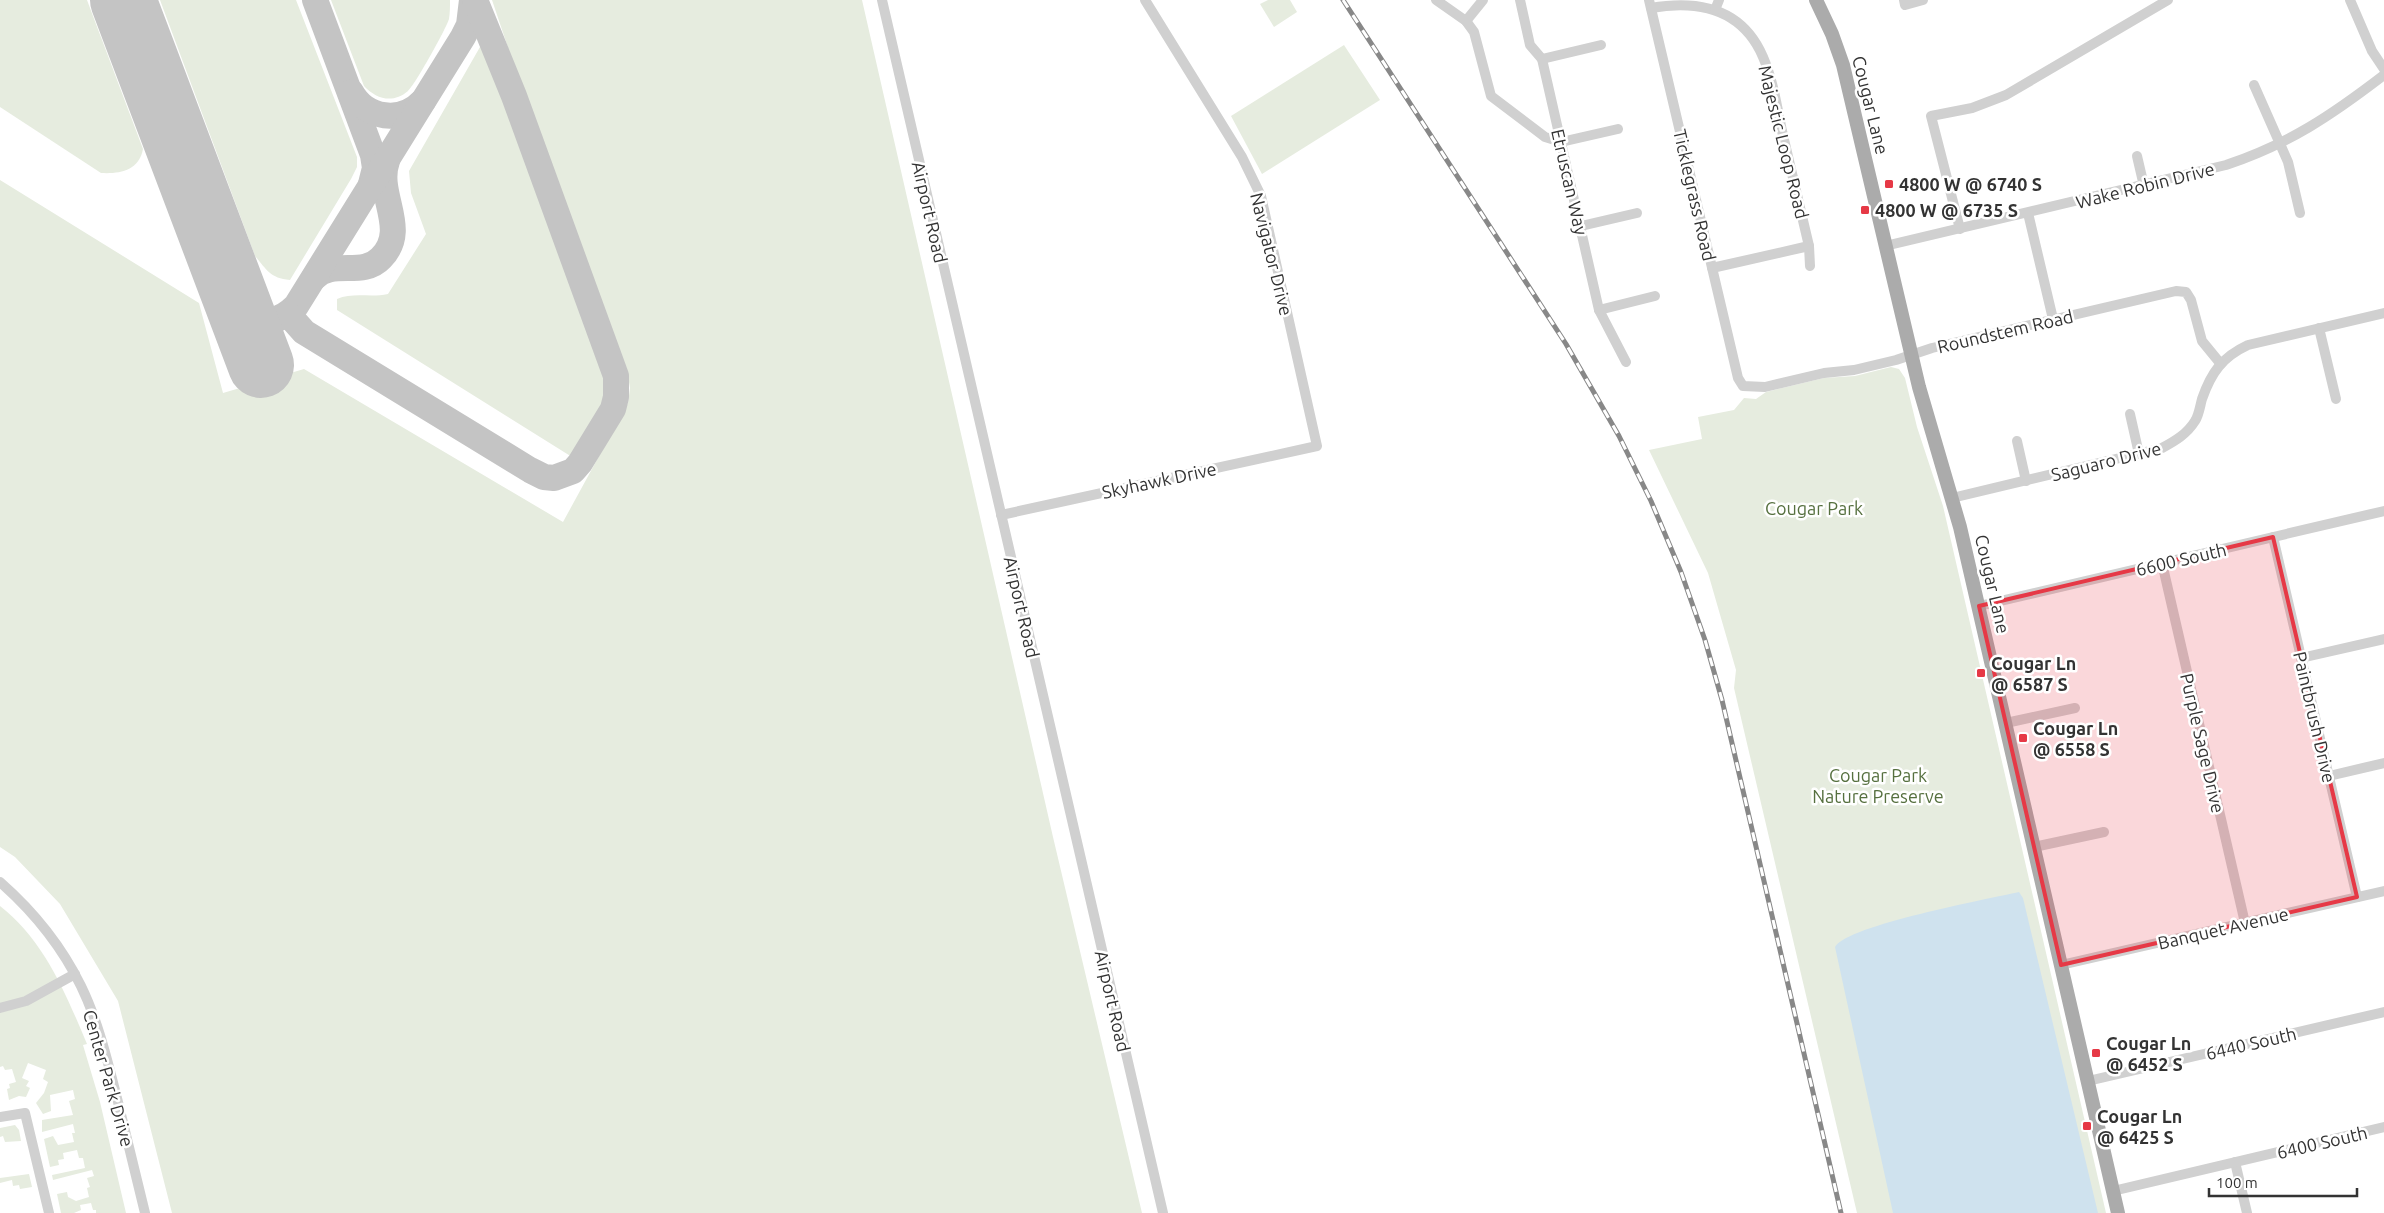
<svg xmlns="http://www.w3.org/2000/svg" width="2384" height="1213" font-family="Ubuntu,sans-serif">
<rect width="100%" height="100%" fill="#fff"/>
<g fill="#e6ecdf">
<path d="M0,0h87l56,149c-4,22 -24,25 -42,24l-101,-66z"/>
<path d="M160,0h136l61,157v10l-6,12 -61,101c-20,-2 -23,-10 -35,-24z"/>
<path d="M331,0h119c0,6 0,13 -1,19 -3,10 -34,66 -41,72 -15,13 -32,8 -44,-5z"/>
<path d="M492,0h370l191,837 89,376h-970l-54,-212 -58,-97 -45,-47 -15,-10v-667l199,123 24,90 81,-24 259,153 65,-119 2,-15 -3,-18 -104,-278z"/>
<path d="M1268,0h22l7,12 -23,15 -14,-23z"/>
<path d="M484,40l18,58 104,282c3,28 -20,54 -34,77l-235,-147v-11c16,-7 34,-1 51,-5l38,-60 -15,-41 -2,-22z"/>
<path d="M1344,45l36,55 -118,74 -31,-58z"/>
<path d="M1891,367l8,2 6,9 12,49 26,79 163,707h-249l-123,-525 2,-18 -28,-97 -59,-123 53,-11 -4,-22 36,-7 10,-12 12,1 10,-7 58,-14 31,-2z"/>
<path d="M0,906c44,34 66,88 87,138l-4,1 17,57 26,111h-30v-3h-3l-2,-7 -11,2 1,5 -7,3h-13l-4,-19 10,-2 1,5 8,4 13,-4 -2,-9 3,-1 -3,-9 7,-2 -2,-6 -39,10 -1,-5 33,-7 -2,-10h-4l-2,-8 -14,3 1,6 -6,1 1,5 -9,2 -6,-28 9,-3 5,9 16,-3 -2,-9h3l-2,-9 -31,8v-12l31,-5 -4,-14 6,-2 -2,-9 -23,5 1,16 -8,3 -7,-11 8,-10 4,-11 -5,-3 3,-9 -18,-7 -6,15 7,3 -3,5 4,2 -4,9 -7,-1 -10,4 -2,-11 3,-1 -1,-4 7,-2 -4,-13 -7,1 -2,-4 -3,1z"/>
<path d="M15,1125l4,5 2,11 -16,1 -2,-6 -3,1v-9z"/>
<path d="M29,1174l3,13 -12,2 -1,-4 -6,1 -1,-6 -12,3v-5z"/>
</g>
<path fill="#cfe2ee" d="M2019,892l4,6 75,315h-205l-58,-266c13,-22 153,-48 184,-55z"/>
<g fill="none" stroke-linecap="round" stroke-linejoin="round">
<g stroke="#c4c4c4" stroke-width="26">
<path d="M315,0l58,155 2,13 -4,16"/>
<path d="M351,92c15,27 50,32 72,9"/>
<path d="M314,278c19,-20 48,0 67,-20 29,-29 -6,-64 6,-97"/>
<path d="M236,300c19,23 38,28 60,6l167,-269 6,-12 3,-25"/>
<path d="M288,314l16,18 226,138 14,7 10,1 19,-7 7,-8 33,-54 3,-12v-21l-102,-280 -39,-96"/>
</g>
<path stroke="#c4c4c4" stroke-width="66" d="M123,0l138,365"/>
<g stroke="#d0d0d0" stroke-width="10">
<path d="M882,0l281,1213"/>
<path d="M1436,0l30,21 8,11 17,64 54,41 16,5 57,-13"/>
<path d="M1520,0l10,45 12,14 57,251 27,52"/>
<path d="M1649,0l89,378 5,8 22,1 59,-14 30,-3 42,-10 36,-12 244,-57 10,1 5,8 11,41 18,22"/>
<path d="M1904,0l1,5 18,-5"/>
<path d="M2350,0l22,51 12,18"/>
<path d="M1651,8c47,-8 91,0 112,49 10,23 14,49 19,74 9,38 18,77 27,115l1,20"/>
<path d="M1715,10l4,-10"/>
<path d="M1466,21l17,-21"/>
<path d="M1542,59l59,-14"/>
<path d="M2254,85l34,77 12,51"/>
<path d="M2137,156l7,30"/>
<path d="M2028,213l25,106"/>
<path d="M1581,226l56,-13"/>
<path d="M1960,229l-29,-113 41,-8 34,-13 162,-95"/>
<path d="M1885,246l341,-81c63,-21 106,-50 158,-90"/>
<path d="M1712,268l97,-22"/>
<path d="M1599,310l56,-14"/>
<path d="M2319,328l17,71"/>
<path d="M2130,414l9,40"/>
<path d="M2017,441l9,40"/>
<path d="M1952,498l210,-50c13,-7 25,-14 33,-27 4,-6 5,-15 7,-22 9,-26 20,-42 46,-54l136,-32"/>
<path d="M1001,515l316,-69 -56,-250 -19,-39 -97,-157"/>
<path d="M2273,537l84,360"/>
<path d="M2162,563l83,360"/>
<path d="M1979,606l405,-95"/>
<path d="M2301,658l83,-19"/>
<path d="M2006,723l69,-15"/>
<path d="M2329,776l55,-13"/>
<path d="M2034,847l70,-15"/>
<path d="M0,882c33,29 62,65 81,104 18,37 27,77 37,116 9,37 18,74 27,111"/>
<path d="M2061,965l323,-74"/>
<path d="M0,1008l26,-7 49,-27"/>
<path d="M2088,1081l296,-69"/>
<path d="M0,1117l25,-4 24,100"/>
<path d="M2235,1162l12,51"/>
<path d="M2113,1191l271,-64"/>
</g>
<path stroke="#ababab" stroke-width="14" d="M1816,0l16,34 11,31 76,322 41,140 158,686"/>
<defs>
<path id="rail" d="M1343,0l223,344 53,92 32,65 30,71 24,68 17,60 119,513"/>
</defs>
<use href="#rail" stroke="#888" stroke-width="5"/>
<use href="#rail" stroke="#fff" stroke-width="3" stroke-dasharray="9" stroke-linecap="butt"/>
</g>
<path fill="#e63946" fill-opacity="0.2" stroke="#e63946" stroke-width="4" stroke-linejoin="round" d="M2273,537l84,360 -296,68 -82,-359z"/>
<g fill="#e63946" stroke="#fff" stroke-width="2">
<rect x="1884" y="179" width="10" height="10" rx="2.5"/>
<rect x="1860" y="205" width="10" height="10" rx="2.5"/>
<rect x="1976" y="668" width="10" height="10" rx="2.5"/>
<rect x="2018" y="733" width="10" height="10" rx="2.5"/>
<rect x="2091" y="1048" width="10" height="10" rx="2.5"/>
<rect x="2082" y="1121" width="10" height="10" rx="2.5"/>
</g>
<g text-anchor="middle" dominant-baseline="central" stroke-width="5" stroke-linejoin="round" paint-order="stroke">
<g font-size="18" fill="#333" stroke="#fff">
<text transform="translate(1871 105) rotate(76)">Cougar Lane</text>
<text transform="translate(1784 142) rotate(76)">Majestic Loop Road</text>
<text transform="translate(1570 182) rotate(77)">Etruscan Way</text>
<text transform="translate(2145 185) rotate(-14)">Wake Robin Drive</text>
<text transform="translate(1695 195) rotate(77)">Ticklegrass Road</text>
<text transform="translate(930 212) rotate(77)">Airport Road</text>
<text transform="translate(1272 254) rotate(76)">Navigator Drive</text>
<text transform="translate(2005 331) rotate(-13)">Roundstem Road</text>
<text transform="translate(2106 461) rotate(-14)">Saguaro Drive</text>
<text transform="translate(1159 480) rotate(-12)">Skyhawk Drive</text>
<text transform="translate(2181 559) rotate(-13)">6600 South</text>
<text transform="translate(1993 584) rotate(77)">Cougar Lane</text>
<text transform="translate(1022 607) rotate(77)">Airport Road</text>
<text transform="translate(2315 717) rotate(77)">Paintbrush Drive</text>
<text transform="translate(2203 743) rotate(77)">Purple Sage Drive</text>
<text transform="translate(2223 928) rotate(-13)">Banquet Avenue</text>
<text transform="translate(1113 1001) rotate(77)">Airport Road</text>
<text transform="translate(2251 1043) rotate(-13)">6440 South</text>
<text transform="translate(109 1078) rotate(74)">Center Park Drive</text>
<text transform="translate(2322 1142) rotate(-13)">6400 South</text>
</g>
<g font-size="18" font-weight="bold" fill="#333" stroke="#fff" text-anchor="start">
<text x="1899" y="184">4800 W @ 6740 S</text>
<text x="1875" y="210">4800 W @ 6735 S</text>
<text x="1991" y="663">Cougar Ln<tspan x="1991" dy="21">@ 6587 S</tspan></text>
<text x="2033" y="728">Cougar Ln<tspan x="2033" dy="21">@ 6558 S</tspan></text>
<text x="2106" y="1043">Cougar Ln<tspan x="2106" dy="21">@ 6452 S</tspan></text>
<text x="2097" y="1116">Cougar Ln<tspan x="2097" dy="21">@ 6425 S</tspan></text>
</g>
<g font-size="18" fill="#56703f" stroke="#fff">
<text x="1814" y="508">Cougar Park</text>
<text x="1878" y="775">Cougar Park<tspan x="1878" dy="21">Nature Preserve</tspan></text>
</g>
</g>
<path d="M2209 1188v8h148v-8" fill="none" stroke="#333333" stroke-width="2.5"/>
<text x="2216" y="1188" font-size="15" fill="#333333" stroke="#ffffff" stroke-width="4" paint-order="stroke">100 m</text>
</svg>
